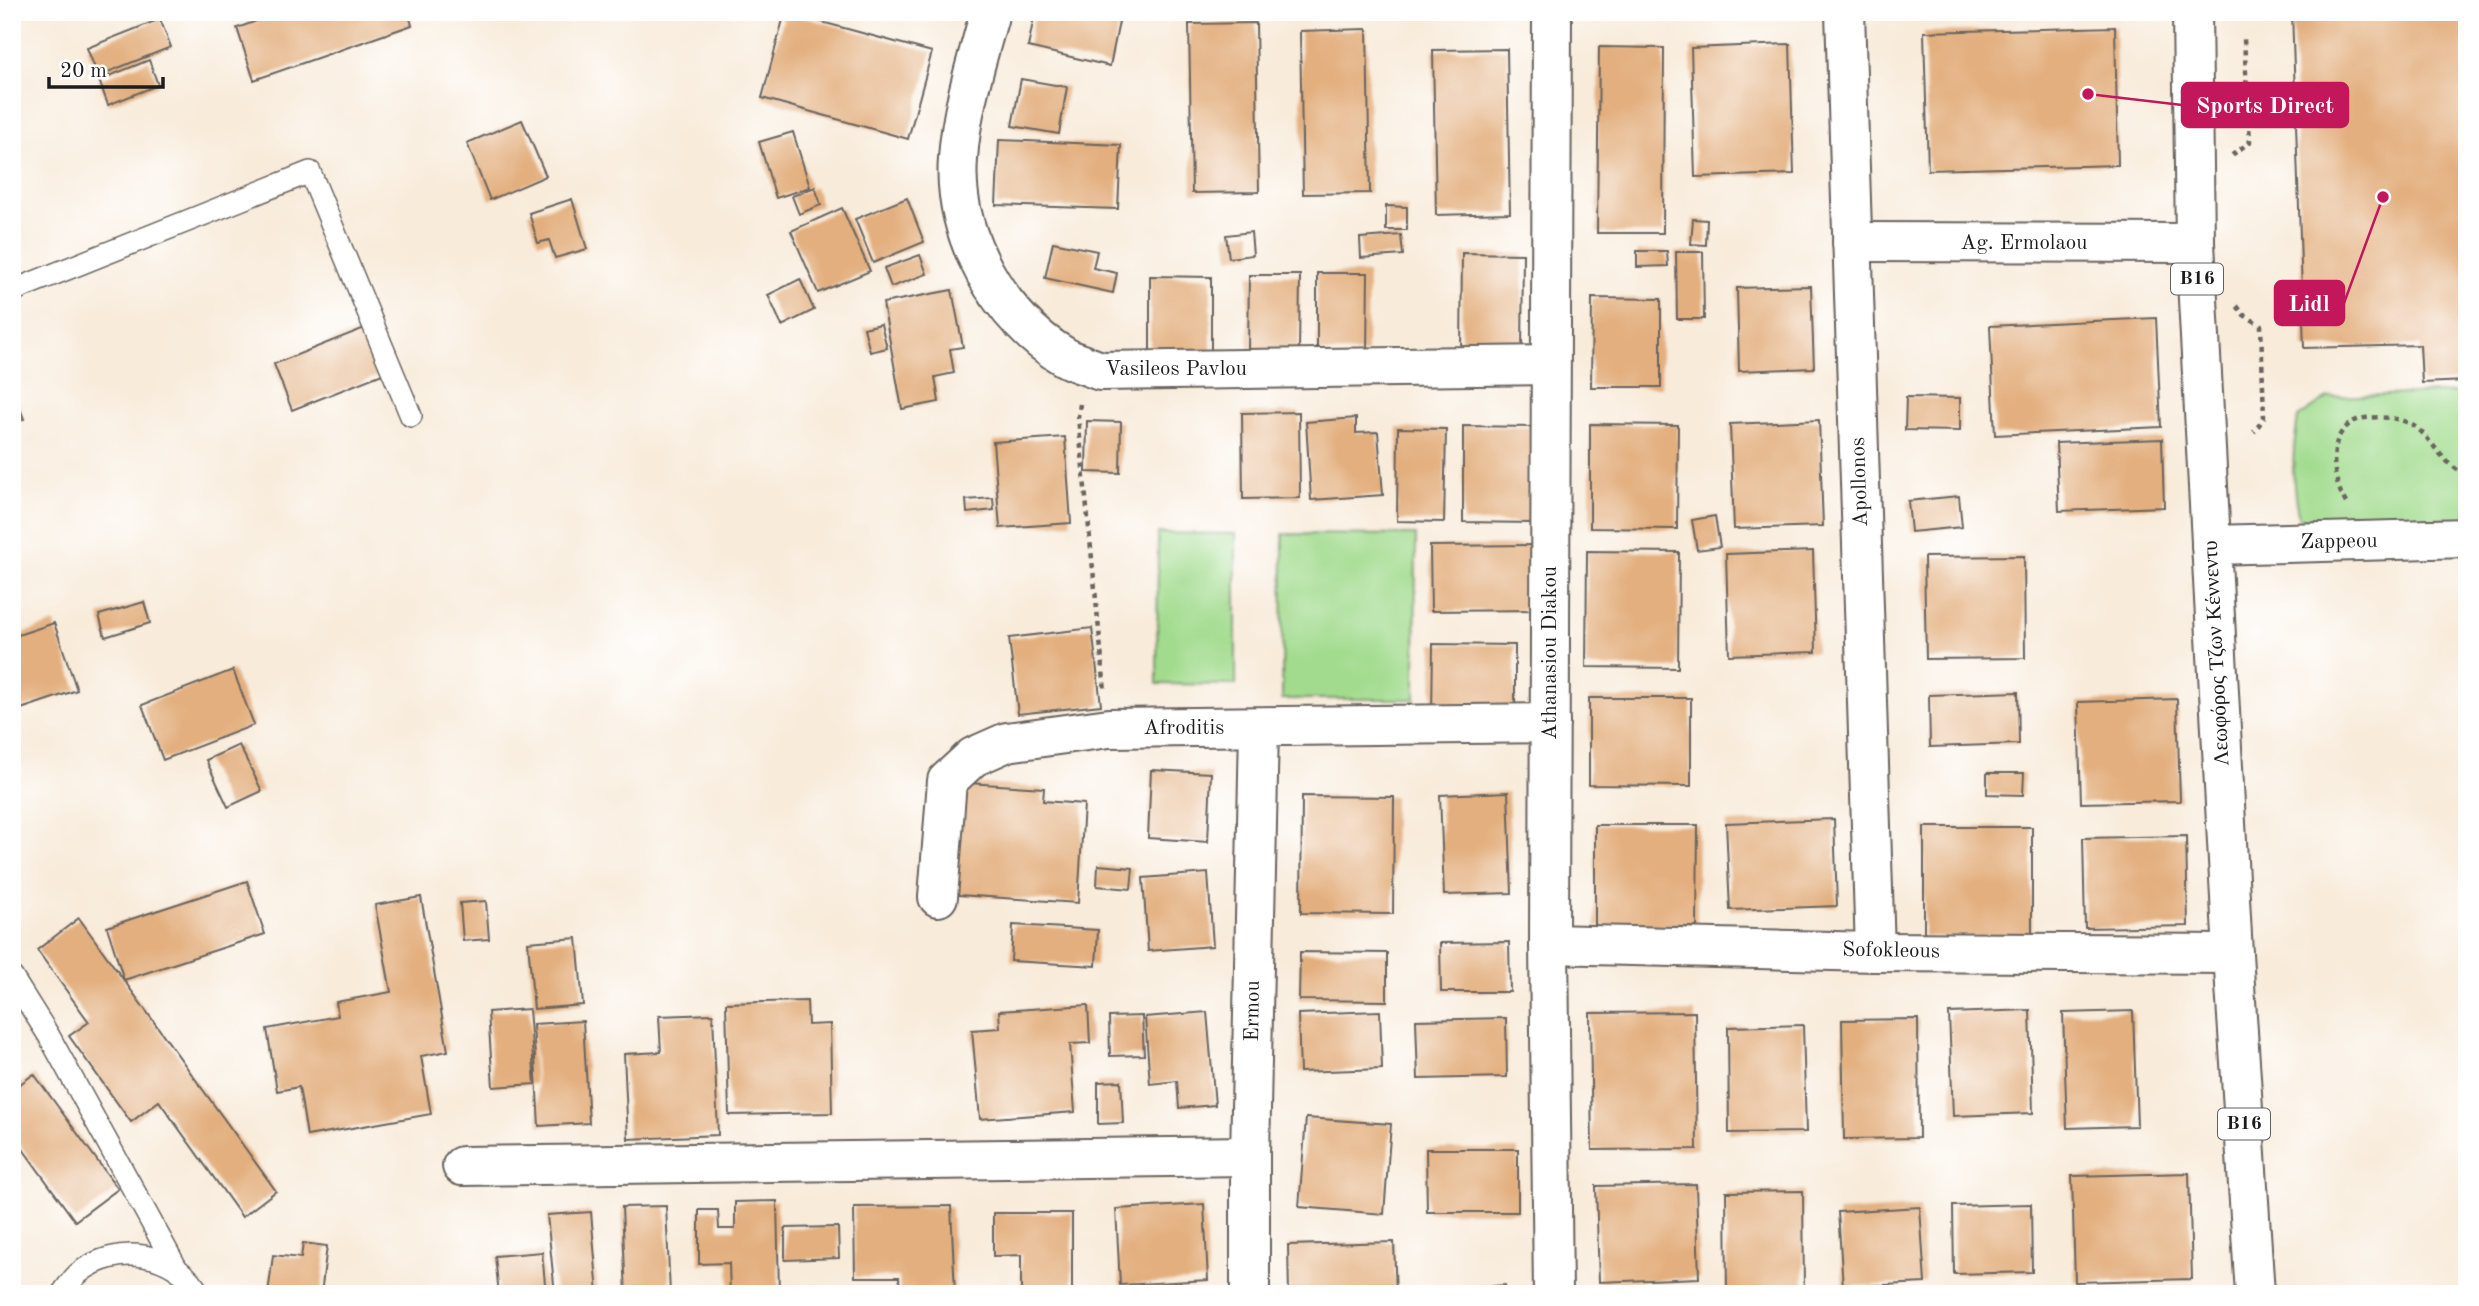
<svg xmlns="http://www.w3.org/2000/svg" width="2479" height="1306" font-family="'Old Standard TT',serif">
<rect width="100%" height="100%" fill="#fff"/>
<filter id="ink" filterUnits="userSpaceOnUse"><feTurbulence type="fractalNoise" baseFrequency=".0143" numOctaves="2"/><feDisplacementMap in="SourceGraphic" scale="14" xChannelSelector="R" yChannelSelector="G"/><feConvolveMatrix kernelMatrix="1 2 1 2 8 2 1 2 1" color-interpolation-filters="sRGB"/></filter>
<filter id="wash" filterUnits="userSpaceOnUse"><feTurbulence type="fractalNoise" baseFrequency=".00686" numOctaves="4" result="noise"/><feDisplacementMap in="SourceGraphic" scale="28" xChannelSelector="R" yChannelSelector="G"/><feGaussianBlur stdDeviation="1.57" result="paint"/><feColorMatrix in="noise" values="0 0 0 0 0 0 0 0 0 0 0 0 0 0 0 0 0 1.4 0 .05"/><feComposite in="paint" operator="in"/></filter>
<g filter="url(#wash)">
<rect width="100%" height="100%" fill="#f8ebda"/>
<g fill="#a2db8e" stroke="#5f7c55" stroke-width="2">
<path d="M2467,392v130l-120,3 -48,-7c-8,-35 -7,-64 -1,-100l31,-21z"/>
<path d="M1158,533l78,1v151l-79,-1z"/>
<path d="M1283,534l133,1 -1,164h-133z"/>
</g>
<g id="blocks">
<g fill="#e3af7e">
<path d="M282,12h126l4,13 -158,55 -17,-52z"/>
<path d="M785,12l147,40 -24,87 -146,-41z"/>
<path d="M922,12h22l-1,6z"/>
<path d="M1035,12h86l-11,54 -82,-19z"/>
<path d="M2292,12h173l2,369 -45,2 -2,-38 -116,3z"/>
<path d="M160,19l11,28 -73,29 -11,-28z"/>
<path d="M1256,23l3,169 -67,1 -3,-169z"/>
<path d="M2115,27l3,138 -190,5 -4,-138z"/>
<path d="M1367,29l3,164 -67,1 -3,-163z"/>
<path d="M1790,44l4,130 -99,3 -4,-129z"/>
<path d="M1599,47l65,1 -1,185h-66z"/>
<path d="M1507,49l3,164 -74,2 -3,-165z"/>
<path d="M149,60l9,25 -50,20 -9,-25z"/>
<path d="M1021,79l46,8 -8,47 -47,-8z"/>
<path d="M522,120l24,56 -56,24 -23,-57z"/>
<path d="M793,132l17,55 -34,11 -17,-56z"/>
<path d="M999,140l122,5 -3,64 -122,-4z"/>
<path d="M815,187l6,18 -22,9 -7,-18z"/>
<path d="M907,198l17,44 -51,21 -18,-44z"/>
<path d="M572,199l15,50 -32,9 -6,-18 -11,3 -9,-30z"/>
<path d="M1386,206l21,1v23h-21z"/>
<path d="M842,208l28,63 -52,22 -27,-62z"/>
<path d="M1693,219l14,1 -1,25 -15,-1z"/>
<path d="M1251,232l2,23 -24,3 -3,-23z"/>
<path d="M1401,235l2,20 -42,3 -1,-20z"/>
<path d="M1053,242l44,9 -4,17 24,5 -4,20 -68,-15z"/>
<path d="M1637,251h30l1,15 -31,1z"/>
<path d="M1676,252h27l1,67h-27z"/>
<path d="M1462,253l61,1 -1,100h-61z"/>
<path d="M920,255l7,19 -36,13 -7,-19z"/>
<path d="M1317,273h51l-1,80 -50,-1z"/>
<path d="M1249,275h51l-1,77 -51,-1z"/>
<path d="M1150,276l61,1v76h-61z"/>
<path d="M800,279l14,31 -32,16 -14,-31z"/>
<path d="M1811,286l3,82 -75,3 -2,-83z"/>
<path d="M952,290l11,57 -13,2 4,24 -19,4 4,25 -37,7 -19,-106z"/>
<path d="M1592,298l69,1v88h-70z"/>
<path d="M2156,318l5,109 -166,8 -5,-109z"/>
<path d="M881,324l6,24 -17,4 -6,-24z"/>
<path d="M372,325l18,46 -98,39 -18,-46z"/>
<path d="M12,388l12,31 -12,4z"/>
<path d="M1906,397l54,1v33l-55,-1z"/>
<path d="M1299,412l1,86 -57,1 -1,-86z"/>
<path d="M1356,418v15l22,-1 5,63 -72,5 -5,-78z"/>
<path d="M1819,420l4,106 -89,3 -4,-105z"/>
<path d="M1087,421l34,1 -1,51 -34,-1z"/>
<path d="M1590,424l88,1 -1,104 -87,-1z"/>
<path d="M1463,426l77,1 -1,96 -76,-1z"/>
<path d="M1398,428l48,1 -2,93 -47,-1z"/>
<path d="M1065,437l6,86 -71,5 -7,-86z"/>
<path d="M2162,439l2,68 -105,4 -3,-68z"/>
<path d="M1959,496l3,31 -51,5 -3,-31z"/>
<path d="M993,498l1,12 -27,3 -1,-13z"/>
<path d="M1715,516l5,31 -23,3 -5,-30z"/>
<path d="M1537,545l1,65 -107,1 -1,-65z"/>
<path d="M1587,551l92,1 -1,116 -92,-1z"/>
<path d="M1813,551l3,101 -87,3 -3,-101z"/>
<path d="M2024,556l1,102 -99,1 -2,-102z"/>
<path d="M144,602l6,21 -45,14 -6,-22z"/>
<path d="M54,623l23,67 -65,22v-75z"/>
<path d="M1092,628l9,77 -83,9 -9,-76z"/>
<path d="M1433,644l82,1v70l-83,1z"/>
<path d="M233,670l21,55 -91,35 -21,-55z"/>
<path d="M2018,692l1,52 -89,3 -1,-52z"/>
<path d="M1589,698h102v88l-102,-1z"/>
<path d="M2177,699l3,102 -99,2 -3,-101z"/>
<path d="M239,745l23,46 -34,16 -22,-47z"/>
<path d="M1151,770l60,3 -3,69 -60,-4z"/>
<path d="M1987,773h37l-1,22 -36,-1z"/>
<path d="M952,782l92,6 -1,13 41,3 -6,99 -134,-9z"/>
<path d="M1508,792l4,101 -68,2 -4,-100z"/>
<path d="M1302,796l92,1 -1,117 -92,-1z"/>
<path d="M1834,819l3,87 -107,4 -4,-87z"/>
<path d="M1595,825h103l-1,102h-102z"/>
<rect x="1924" y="827" width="108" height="110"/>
<path d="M2186,836l2,90 -103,2 -2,-90z"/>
<path d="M1098,865l35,3 -2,21 -34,-3z"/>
<path d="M1208,873l5,73 -65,5 -5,-73z"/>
<path d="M247,881l18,53 -141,46 -17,-53z"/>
<path d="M421,897l27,154 -27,5 10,58 -124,22 -8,-49 -22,4 -10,-62 71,-13 -2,-14 55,-10 -16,-87z"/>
<path d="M486,901l3,38 -26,2 -3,-38z"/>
<path d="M79,918l197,273 -34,26 -83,-116 -28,21 -62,-86 20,-14 -52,-72z"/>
<path d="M1013,925l85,5 -2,36 -85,-5z"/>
<path d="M577,938l6,67 -49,4 -6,-67z"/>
<path d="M1509,942l1,50h-69l-1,-49z"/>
<path d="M1300,952l87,1v48l-88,-1z"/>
<path d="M807,1001l1,24 22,-1 2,89 -103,2 -3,-112z"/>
<path d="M1088,1005l2,38 -20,1 5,68 -95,7 -8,-89 28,-2 -1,-17z"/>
<path d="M529,1009l6,75 -42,3 -5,-75z"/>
<path d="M2030,1010l3,103 -80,3 -4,-103z"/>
<path d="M1380,1011l2,58 -82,3 -2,-58z"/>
<path d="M2133,1011l4,115 -70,2 -4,-115z"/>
<path d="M1207,1012l8,93 -36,3 -2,-27 -27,3 -5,-67z"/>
<path d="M1695,1012l2,137 -105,1 -2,-137z"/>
<path d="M713,1014l5,121 -90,4 -4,-85 37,-2 -2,-36z"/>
<path d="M1142,1016l2,39 -34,1 -1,-39z"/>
<path d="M1506,1018l1,59 -89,2 -2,-59z"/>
<path d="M1918,1019l1,119 -75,1 -2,-119z"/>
<path d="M583,1021l6,102 -50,3 -6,-102z"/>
<path d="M1803,1025l3,107 -77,1 -1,-106z"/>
<path d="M34,1074l84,115 -43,32 -63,-87v-44z"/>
<path d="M1121,1081l2,42 -25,1v-42z"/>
<path d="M1306,1118l85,6 -7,90 -85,-7z"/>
<path d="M1426,1149h92v63h-91z"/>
<path d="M2189,1173l3,106 -117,3 -3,-106z"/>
<path d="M1696,1184l3,94 -100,4 -3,-96z"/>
<path d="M1803,1191l1,101 -77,1 -1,-101z"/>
<path d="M777,1201l2,93h-49l-1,-31 -30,1v-54h19l1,19h16v-27z"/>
<path d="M1204,1204l4,76 -88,5 -4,-76z"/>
<path d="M2031,1204l1,68 -78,2 -1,-68z"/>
<path d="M666,1206l4,88h-44l-4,-87z"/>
<path d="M951,1206l4,88h-55l-1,-17h-44l-1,-70z"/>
<path d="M1920,1207l5,76 -82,4 -5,-75z"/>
<path d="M591,1212l7,82h-43l-8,-79z"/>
<path d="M993,1213h79v81h-51v-39l-28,1z"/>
<path d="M838,1227l1,31 -54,2v-32z"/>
<path d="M1394,1242l2,52h-107l-1,-49z"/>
<path d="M303,1243l24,3 -6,48h-53l5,-39 28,3z"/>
<path d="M542,1252l4,42h-47l-4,-38z"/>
<path d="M1505,1285l1,9h-86v-2z"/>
</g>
</g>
</g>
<g filter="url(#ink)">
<use href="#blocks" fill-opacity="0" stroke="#69645e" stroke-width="2"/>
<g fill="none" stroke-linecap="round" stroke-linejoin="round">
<defs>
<g id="service">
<path d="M12,291l298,-119 101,244"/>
<path d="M12,977l37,59 128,233"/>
<path d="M62,1294c5,-7 11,-16 17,-21 37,-30 97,-22 120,21"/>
</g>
<g id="minor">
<path d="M990,12c-13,48 -29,97 -32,147 -6,76 42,160 107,198 11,6 24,9 35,14l450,-6"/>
<path d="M1552,12l-3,932 4,350"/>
<path d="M1845,12l30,940"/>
<path d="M1852,242l343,1"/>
<path d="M2211,545l256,-7"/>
<path d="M938,897l9,-116 26,-24 34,-15 102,-14 441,-5"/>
<path d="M1549,944l326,8 358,2"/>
<path d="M462,1166l788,-10"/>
<path d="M1250,1294v-138l9,-428"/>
</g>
<path id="primary" d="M2192,12l3,231 38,711 22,340"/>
</defs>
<use href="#service" stroke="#69645e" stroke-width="24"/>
<use href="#minor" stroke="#69645e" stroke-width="42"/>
<use href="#primary" stroke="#69645e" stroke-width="42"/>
<g stroke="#69645e" stroke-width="4.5" stroke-dasharray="5 5" stroke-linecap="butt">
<path d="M2232,155l18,-13 -6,-103"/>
<path d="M2237,306l7,9 17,10 3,93 -10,14"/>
<path d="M1080,404l-2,13 27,274"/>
<path d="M2346,503c-11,-19 -15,-41 -9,-62 4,-12 16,-22 28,-23 68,-6 56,32 102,58"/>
</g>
<use href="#service" stroke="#fff" stroke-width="21"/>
<use href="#minor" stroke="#fff" stroke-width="38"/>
<use href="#primary" stroke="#fff" stroke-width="38"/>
</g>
</g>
<g text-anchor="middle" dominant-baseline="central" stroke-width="6" stroke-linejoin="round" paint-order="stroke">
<g fill="#fff" stroke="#606060" stroke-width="2">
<rect x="2171" y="263.5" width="52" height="31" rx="5"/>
<rect x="2218" y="1108.5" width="52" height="31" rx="5"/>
</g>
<g font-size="19" font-weight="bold" fill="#1c1c1c">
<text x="2197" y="279">B16</text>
<text x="2244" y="1124">B16</text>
</g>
<g font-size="21" fill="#1c1c1c" stroke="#fff">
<text x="2024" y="243">Ag. Ermolaou</text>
<text x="1176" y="369">Vasileos Pavlou</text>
<text transform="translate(1860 482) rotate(-92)">Apollonos</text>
<text transform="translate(2339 542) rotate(-1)">Zappeou</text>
<text transform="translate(1550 653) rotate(-90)">Athanasiou Diakou</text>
<text transform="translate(2217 653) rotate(-93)">Λεωφόρος Τζων Κέννεντυ</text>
<text x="1184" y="728">Afroditis</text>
<text transform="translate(1891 951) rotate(1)">Sofokleous</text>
<text transform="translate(1253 1011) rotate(-89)">Ermou</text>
</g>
</g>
<path fill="none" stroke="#c2185b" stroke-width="2.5" d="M2088 94L2182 105M2383 197L2344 303"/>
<g fill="#c2185b" stroke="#fff" stroke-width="2.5">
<circle cx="2088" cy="94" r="7"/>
<circle cx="2383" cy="197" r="7"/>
</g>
<g fill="#c2185b" stroke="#c2185b" stroke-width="2.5">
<rect x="2182" y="83" width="166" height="44" rx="7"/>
<rect x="2275" y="281" width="69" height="44" rx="7"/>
</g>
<g font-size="23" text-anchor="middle" font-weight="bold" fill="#fff">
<text x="2265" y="113">Sports Direct</text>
<text x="2309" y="311">Lidl</text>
</g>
<rect width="2479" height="1306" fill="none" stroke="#fff" stroke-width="42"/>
<path d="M49 77v10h114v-10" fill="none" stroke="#1c1c1c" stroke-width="3.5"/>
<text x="60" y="77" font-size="21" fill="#1c1c1c" stroke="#ffffff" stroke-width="5" paint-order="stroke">20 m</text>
</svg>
